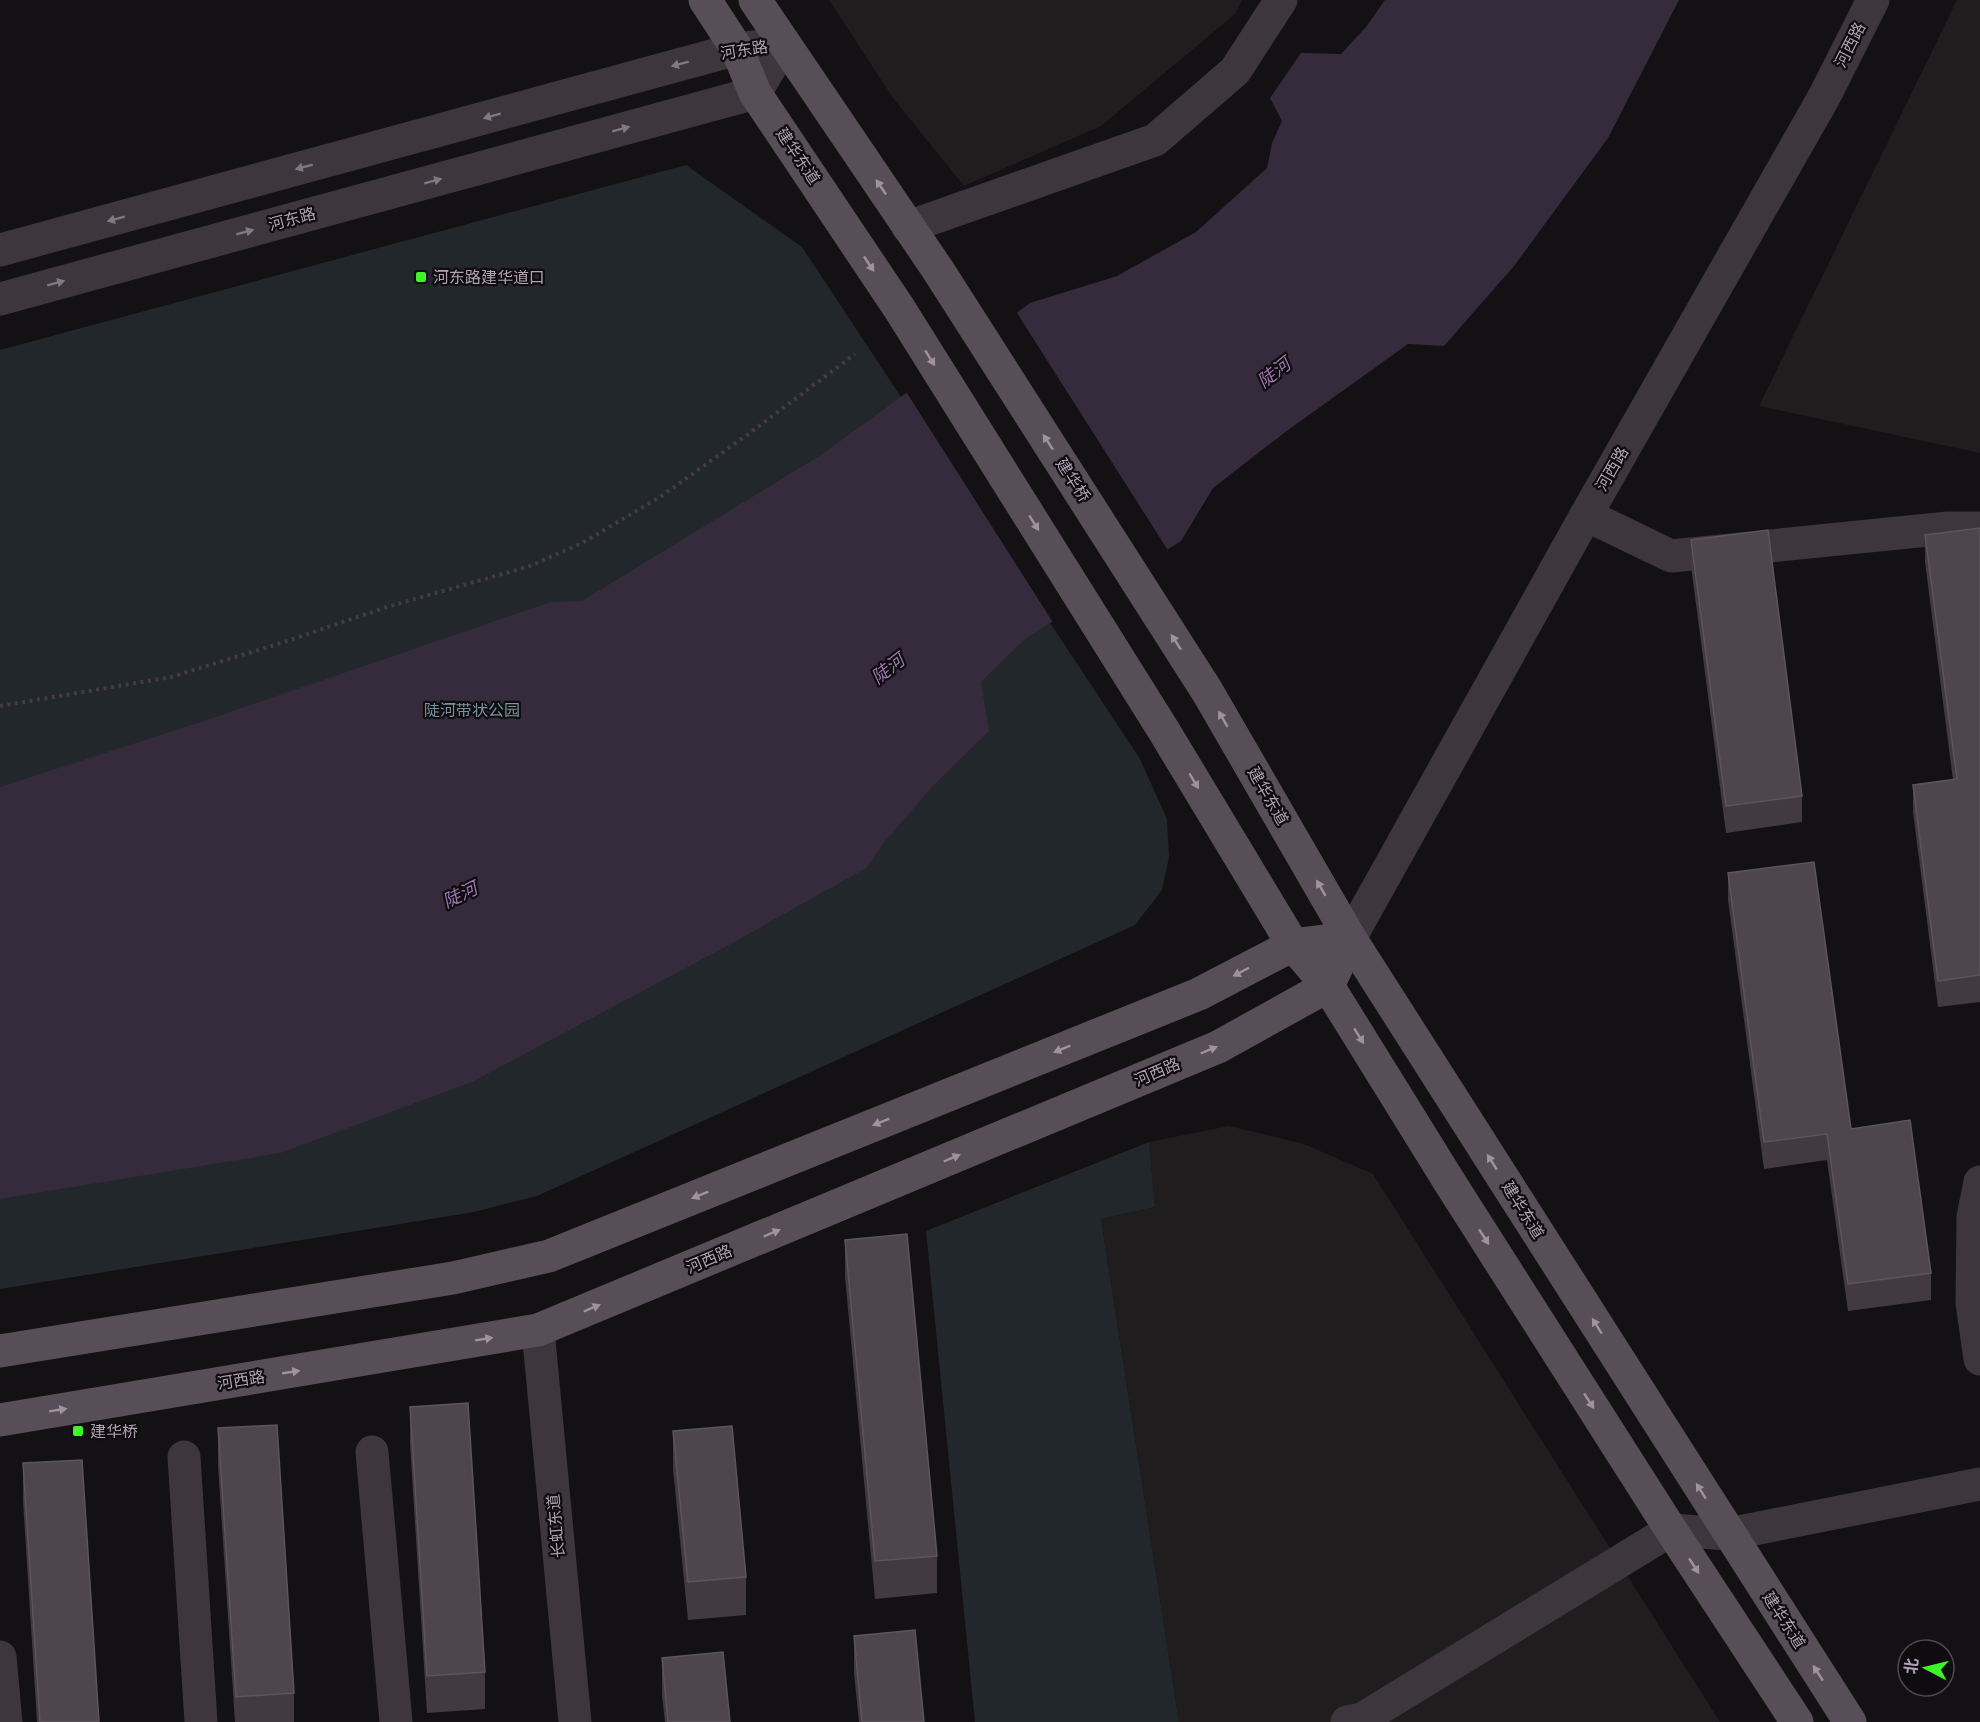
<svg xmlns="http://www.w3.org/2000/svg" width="1980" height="1722" font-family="Helvetica,'Noto Sans SC',sans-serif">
<rect width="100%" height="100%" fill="#131113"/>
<g fill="#201d1f">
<path d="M829,0h413l-7,14 -134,112 -137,60 -71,-88z"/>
<path d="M1957,0h23v453l-221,-47z"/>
<path d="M1229,1126l75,18 69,30 347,548h-541l-78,-503 54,-12 -6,-65z"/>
</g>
<g fill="#22272b">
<path d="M686,165l116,82 338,512 27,60 2,38 -7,33 -27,35 -598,271 -63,16 -474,77v-939z"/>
<path d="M1149,1142l6,65 -54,12 78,503h-204l-49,-491z"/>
</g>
<path fill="#362b3c" d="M1385,0h294l-71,138 -94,128 -70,80 -36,-2 -120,86 -75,58 -32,53 -155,97 -45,44 8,49 -57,56 -46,53 -20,28 -139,78 -255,136 -192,71 -280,46v-412l201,-65 350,-120 31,-1 239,-146 209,-152 87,-27 79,-44 71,-64 5,-25 10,-22 -12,-23 31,-45 40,1 25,-27z"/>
<path fill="#131113" d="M1015,310l154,242 -115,72 -149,-234z"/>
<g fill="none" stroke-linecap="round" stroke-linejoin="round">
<path stroke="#443c44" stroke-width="4" stroke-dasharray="3 4.5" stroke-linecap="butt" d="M0,706l171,-29 110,-34 106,-36 143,-41 52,-23 78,-46 87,-62 108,-81"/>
<g stroke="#3d363d" stroke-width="33">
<path d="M908,227l247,-87 80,-69 46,-71"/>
<path d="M0,250l737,-201 26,-3"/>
<path d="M0,299l755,-206 29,-49"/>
<path d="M1586,515l85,41 277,-28h32"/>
<path d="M1350,938l236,-423 238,-418 49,-97"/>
<path d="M1980,1182l-7,35 -1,86 8,56"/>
<path d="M538,1330l37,392"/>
<path d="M372,1452l24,270"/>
<path d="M184,1457l17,265"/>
<path d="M0,1657l6,65"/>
<path d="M1347,1722l15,-3 309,-189 58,4 251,-50"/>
</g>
<g stroke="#574e57" stroke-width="33">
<path d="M705,0l32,49 18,44 144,215 265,423 129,214 35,41 124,200 219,344 126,192"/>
<path d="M755,0l183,270 269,421 143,247 500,784"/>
<path d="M0,1351l453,-73 96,-22 650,-262 94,-49 57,-7"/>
<path d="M0,1420l538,-90 680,-283 110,-61 9,-19"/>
</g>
</g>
<g fill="#413b40">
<path d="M1980,528v474l-42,5 -25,-195v-27l40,-5 -28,-218v-27z"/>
<path d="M1691,540l111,256v26l-76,11 -35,-267z"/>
<path d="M1728,873l123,256 80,144v27l-83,11 -21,-151 -63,9 -36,-269z"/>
<path d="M845,1240l92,316v37l-62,6 -30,-322z"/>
<path d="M410,1407l75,265v37l-58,4 -17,-269z"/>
<path d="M218,1428l76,265v29h-59l-17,-256z"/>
<path d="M673,1431l73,146v38l-58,5 -15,-151z"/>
<path d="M23,1463l76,259h-62l-14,-221z"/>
<path d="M854,1636l70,86h-65l-5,-49z"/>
<path d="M662,1658l68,64h-65l-3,-27z"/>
</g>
<g fill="#4d464c" stroke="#5d545c" stroke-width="1.5">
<path d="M1980,528v447l-42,6 -25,-196 44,-6 -32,-244z"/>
<path d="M1768,530l34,266 -76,10 -35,-266z"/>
<path d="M1814,862l37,267 59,-9 21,153 -83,11 -21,-150 -63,8 -36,-269z"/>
<path d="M907,1234l30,322 -62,5 -30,-321z"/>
<path d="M468,1403l17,269 -58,4 -17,-269z"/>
<path d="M277,1425l17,268 -58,4 -18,-269z"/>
<path d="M732,1426l14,151 -58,5 -15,-151z"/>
<path d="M82,1460l17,262h-59l-17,-259z"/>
<path d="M915,1630l9,92h-62l-8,-86z"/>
<path d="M723,1652l7,70h-62l-6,-64z"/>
</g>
<defs><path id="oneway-solid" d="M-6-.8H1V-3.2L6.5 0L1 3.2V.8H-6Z" transform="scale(1.5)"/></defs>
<g fill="#847784">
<use href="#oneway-solid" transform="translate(680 64) rotate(165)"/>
<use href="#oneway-solid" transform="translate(492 116) rotate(165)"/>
<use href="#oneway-solid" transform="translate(621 129) rotate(-15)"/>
<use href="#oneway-solid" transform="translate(304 167) rotate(165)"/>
<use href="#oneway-solid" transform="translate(433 181) rotate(-15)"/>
<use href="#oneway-solid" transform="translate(116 219) rotate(165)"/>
<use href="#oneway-solid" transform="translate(245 232) rotate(-15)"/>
<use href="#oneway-solid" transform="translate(56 283) rotate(-15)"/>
</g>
<g fill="#a191a1">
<use href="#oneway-solid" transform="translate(881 187) rotate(-124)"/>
<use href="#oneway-solid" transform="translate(869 264) rotate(56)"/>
<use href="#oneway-solid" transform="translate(930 358) rotate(58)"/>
<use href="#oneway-solid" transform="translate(1048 442) rotate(-123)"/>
<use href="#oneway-solid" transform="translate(1034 523) rotate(58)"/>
<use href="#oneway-solid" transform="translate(1176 642) rotate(-123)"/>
<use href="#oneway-solid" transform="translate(1223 719) rotate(-120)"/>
<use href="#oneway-solid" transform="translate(1194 781) rotate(59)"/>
<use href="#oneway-solid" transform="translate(1321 888) rotate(-120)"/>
<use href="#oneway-solid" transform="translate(1241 972) rotate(152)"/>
<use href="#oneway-solid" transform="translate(1359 1036) rotate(58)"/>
<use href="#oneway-solid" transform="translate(1062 1049) rotate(158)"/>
<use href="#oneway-solid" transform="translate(1209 1050) rotate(-23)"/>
<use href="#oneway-solid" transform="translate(881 1122) rotate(158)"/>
<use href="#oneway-solid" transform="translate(952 1158) rotate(-23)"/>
<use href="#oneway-solid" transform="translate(1492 1162) rotate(-122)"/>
<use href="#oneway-solid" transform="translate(700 1195) rotate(158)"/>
<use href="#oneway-solid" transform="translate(772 1233) rotate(-23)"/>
<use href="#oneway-solid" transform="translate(1484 1237) rotate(57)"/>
<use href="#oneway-solid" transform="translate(592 1308) rotate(-23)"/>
<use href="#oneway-solid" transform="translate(1597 1326) rotate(-122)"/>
<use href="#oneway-solid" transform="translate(484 1339) rotate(-9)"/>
<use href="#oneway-solid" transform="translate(291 1372) rotate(-9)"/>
<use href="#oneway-solid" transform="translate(1589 1401) rotate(57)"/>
<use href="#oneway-solid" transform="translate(58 1410) rotate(-9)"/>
<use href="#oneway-solid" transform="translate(1701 1491) rotate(-122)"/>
<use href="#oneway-solid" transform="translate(1694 1566) rotate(57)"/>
<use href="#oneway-solid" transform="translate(1818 1673) rotate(-123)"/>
</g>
<g fill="#3df527" stroke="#0e0c0e" stroke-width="2">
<rect x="415" y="271" width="12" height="12" rx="3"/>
<rect x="72" y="1425" width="12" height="12" rx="3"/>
</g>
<g text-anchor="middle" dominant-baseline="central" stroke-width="4.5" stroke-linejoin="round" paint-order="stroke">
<g font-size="16" fill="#b3a2b4" stroke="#0e0c0e">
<text transform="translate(1850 45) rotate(-63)">河西路</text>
<text transform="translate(744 50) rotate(-9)">河东路</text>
<text transform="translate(798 156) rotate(56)">建华东道</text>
<text transform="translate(292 219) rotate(-15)">河东路</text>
<text transform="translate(1612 469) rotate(-60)">河西路</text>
<text transform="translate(1073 480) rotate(57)">建华桥</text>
<text transform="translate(1268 796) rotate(60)">建华东道</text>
<text transform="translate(1157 1072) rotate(-23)">河西路</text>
<text transform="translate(1523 1210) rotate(58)">建华东道</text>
<text transform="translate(709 1259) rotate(-23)">河西路</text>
<text transform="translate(241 1380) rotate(-9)">河西路</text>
<text transform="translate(556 1526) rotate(-95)">长虹东道</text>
<text transform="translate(1784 1620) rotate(57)">建华东道</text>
</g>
<g font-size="16" fill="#b3a2b4" stroke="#0e0c0e" text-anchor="start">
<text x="433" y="277">河东路建华道口</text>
<text x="90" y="1431">建华桥</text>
</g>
<g font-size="16" fill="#7994a0" stroke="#0e0c0e">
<text x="472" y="710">陡河带状公园</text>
</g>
<g font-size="18" font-style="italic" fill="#9f78b0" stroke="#0e0c0e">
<text transform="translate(1274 373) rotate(-38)">陡河</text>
<text transform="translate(888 669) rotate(-38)">陡河</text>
<text transform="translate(460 895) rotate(-26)">陡河</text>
</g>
</g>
<g transform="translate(1926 1668) rotate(277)"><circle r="28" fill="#0e0c0e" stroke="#504850" stroke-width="1.5"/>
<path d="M0-4.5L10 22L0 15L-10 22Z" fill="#3df527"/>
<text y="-9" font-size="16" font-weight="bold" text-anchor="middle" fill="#b3a2b4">北</text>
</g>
</svg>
